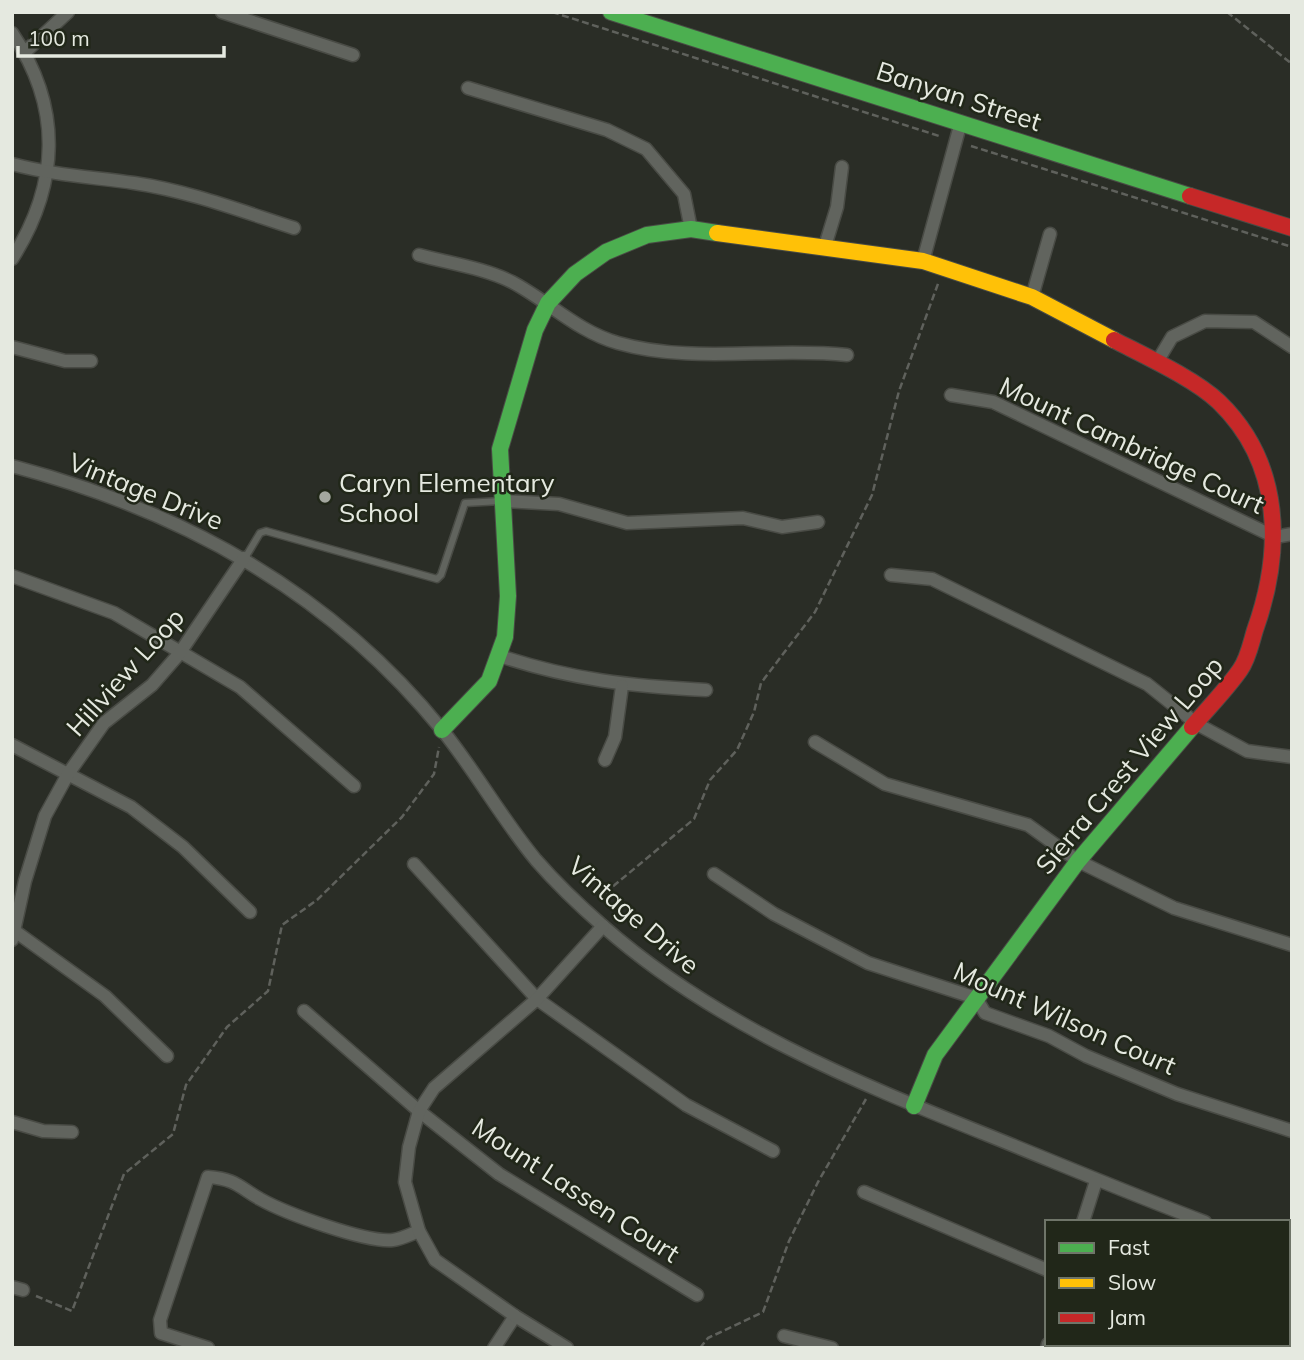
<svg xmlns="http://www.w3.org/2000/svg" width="1304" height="1360" font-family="Mulish,sans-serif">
<rect width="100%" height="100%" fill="#2a2d26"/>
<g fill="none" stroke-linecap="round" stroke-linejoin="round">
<defs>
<path id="lane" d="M245,558l15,-25 6,-2 171,48 4,-4 24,-72 36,-2"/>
<g id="street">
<path d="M222,12l131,43"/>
<path d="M12,33c51,75 47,152 0,226"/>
<path d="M25,52l43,-40"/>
<path d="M468,88l139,42 39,19 38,45 7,35"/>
<path d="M12,164c41,11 80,13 122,19 55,8 107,28 160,45"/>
<path d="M825,246l12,-39 5,-40"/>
<path d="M419,255c29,8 65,13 93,27 36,19 66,50 106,61 73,21 154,4 229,12"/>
<path d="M923,261l38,-139"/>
<path d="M1032,297l18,-63"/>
<path d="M12,347l53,14h26"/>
<path d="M1157,362l15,-25 33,-16 49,1 38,25"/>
<path d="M951,395l42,7 282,135 17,-3"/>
<path d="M12,466c171,45 318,126 431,265 33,41 59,88 93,129 20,23 44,46 67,66 112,99 250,155 387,210 72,29 143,59 215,86"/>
<path d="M503,501l56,3 68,19 116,-5 39,9 36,-5"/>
<path d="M891,575l41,4 215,105 50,40 50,27 45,6"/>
<path d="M12,576l102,37 126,74 114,99"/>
<path d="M500,656c73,24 130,30 206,34"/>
<path d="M815,742l70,42 143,41 50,36 96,47 118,37"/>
<path d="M12,745l119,62 52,40 67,65"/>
<path d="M605,760l10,-23 7,-51"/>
<path d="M414,864l123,135 149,106 87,46"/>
<path d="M714,874l60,40 94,49 108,35 9,15 64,23 37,20 91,38 115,37"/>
<path d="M12,929l93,67 62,60"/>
<path d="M12,940l13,-59 20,-65 23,-42 36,-51 48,-38 27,-31 65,-96"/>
<path d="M304,1011l115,100 80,63 198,121"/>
<path d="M12,1122l31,9 29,1"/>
<path d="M864,1192l183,78"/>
<path d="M1083,1222l13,-41"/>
<path d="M1288,1249l4,1"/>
<path d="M12,1287l11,3"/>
<path d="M784,1336l48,12"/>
<path d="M1246,1344l11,4"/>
<path d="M208,1348l-47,-15 -1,-13 48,-143c27,2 30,9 52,22 25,14 106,44 133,41 9,-1 18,-6 26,-9"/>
<path d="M494,1348l21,-32"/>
<path d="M567,1348l-52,-32 -80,-56 -16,-29 -14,-49 4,-35 10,-36 15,-23 103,-89 66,-73"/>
<path d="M1047,1348l1,-4"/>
</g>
<g id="fast">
<path d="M611,12l579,184"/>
<path d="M442,730l47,-49 16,-44 3,-41 -8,-147 35,-119 13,-27 27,-29 31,-22 41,-17 44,-6 26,4"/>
<path d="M914,1106l21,-51 143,-194 114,-134"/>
</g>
<path id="slow" d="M717,233l206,28 109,36 82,43"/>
<g id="jam">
<path d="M1190,196l102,32"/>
<path d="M1114,340c31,16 81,39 105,62 64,62 64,149 36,228 -4,13 -7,29 -15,40 -14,20 -32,38 -48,57"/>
</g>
</defs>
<use href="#lane" stroke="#494b45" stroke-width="9"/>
<use href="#street" stroke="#494b45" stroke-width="15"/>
<use href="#fast" stroke="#494b45" stroke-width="18"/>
<use href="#slow" stroke="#494b45" stroke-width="18"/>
<use href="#jam" stroke="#494b45" stroke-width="18"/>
<g stroke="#5f615c" stroke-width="2.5" stroke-dasharray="7 3.5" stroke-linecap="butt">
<path d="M552,12l387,124"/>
<path d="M1227,12l65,52"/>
<path d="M971,146l321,101"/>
<path d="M605,893l89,-74 16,-39 27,-30 17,-38 7,-29 54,-71 57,-117 27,-104 40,-110"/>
<path d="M36,1296l36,15 52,-137 49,-40 13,-49 41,-58 41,-36 14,-66 35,-25 85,-83 32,-43 5,-27"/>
<path d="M700,1348l8,-10 55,-26 26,-71 29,-59 48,-83"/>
</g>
<use href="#lane" stroke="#61645e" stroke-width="6"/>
<use href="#street" stroke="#61645e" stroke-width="12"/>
<use href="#fast" stroke="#4caf50" stroke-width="16"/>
<use href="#slow" stroke="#ffc107" stroke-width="16"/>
<use href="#jam" stroke="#c62828" stroke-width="16"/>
</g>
<circle fill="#a4a79f" stroke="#212719" stroke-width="2.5" cx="325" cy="497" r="7"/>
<g text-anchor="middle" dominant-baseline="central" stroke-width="5" stroke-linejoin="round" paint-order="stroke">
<g font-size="26" fill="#e5e9e0" stroke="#212719">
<text transform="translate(959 96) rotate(18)">Banyan Street</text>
<text transform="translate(1132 445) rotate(25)">Mount Cambridge Court</text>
<text transform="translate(146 491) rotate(22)">Vintage Drive</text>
<text transform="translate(125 672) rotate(-48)">Hillview Loop</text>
<text transform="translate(1129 765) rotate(-50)">Sierra Crest View Loop</text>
<text transform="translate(634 915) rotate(41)">Vintage Drive</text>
<text transform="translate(1065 1018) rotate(24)">Mount Wilson Court</text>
<text transform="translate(576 1190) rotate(33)">Mount Lassen Court</text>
</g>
<g font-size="26" fill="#e5e9e0" stroke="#212719" text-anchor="start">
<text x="339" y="482">Caryn Elementary<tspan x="339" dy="30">School</tspan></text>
</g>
</g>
<rect width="1304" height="1360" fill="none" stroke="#e5e9e0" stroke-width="28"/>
<rect x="1045" y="1220" width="245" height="126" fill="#212719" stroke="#6f7569" stroke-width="2"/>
<rect x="1059" y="1243" width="35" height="10" fill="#4caf50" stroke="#6f7569" stroke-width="2"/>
<text x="1108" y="1255" font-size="21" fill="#e5e9e0">Fast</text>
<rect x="1059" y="1278" width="35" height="10" fill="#ffc107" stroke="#6f7569" stroke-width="2"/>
<text x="1108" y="1290" font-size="21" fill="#e5e9e0">Slow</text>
<rect x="1059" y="1313" width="35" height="10" fill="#c62828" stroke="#6f7569" stroke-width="2"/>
<text x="1108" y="1325" font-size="21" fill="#e5e9e0">Jam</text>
<path d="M18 46v10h206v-10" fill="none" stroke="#e5e9e0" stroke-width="3.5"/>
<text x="28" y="46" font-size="21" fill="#e5e9e0" stroke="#212719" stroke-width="5" paint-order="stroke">100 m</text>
</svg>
